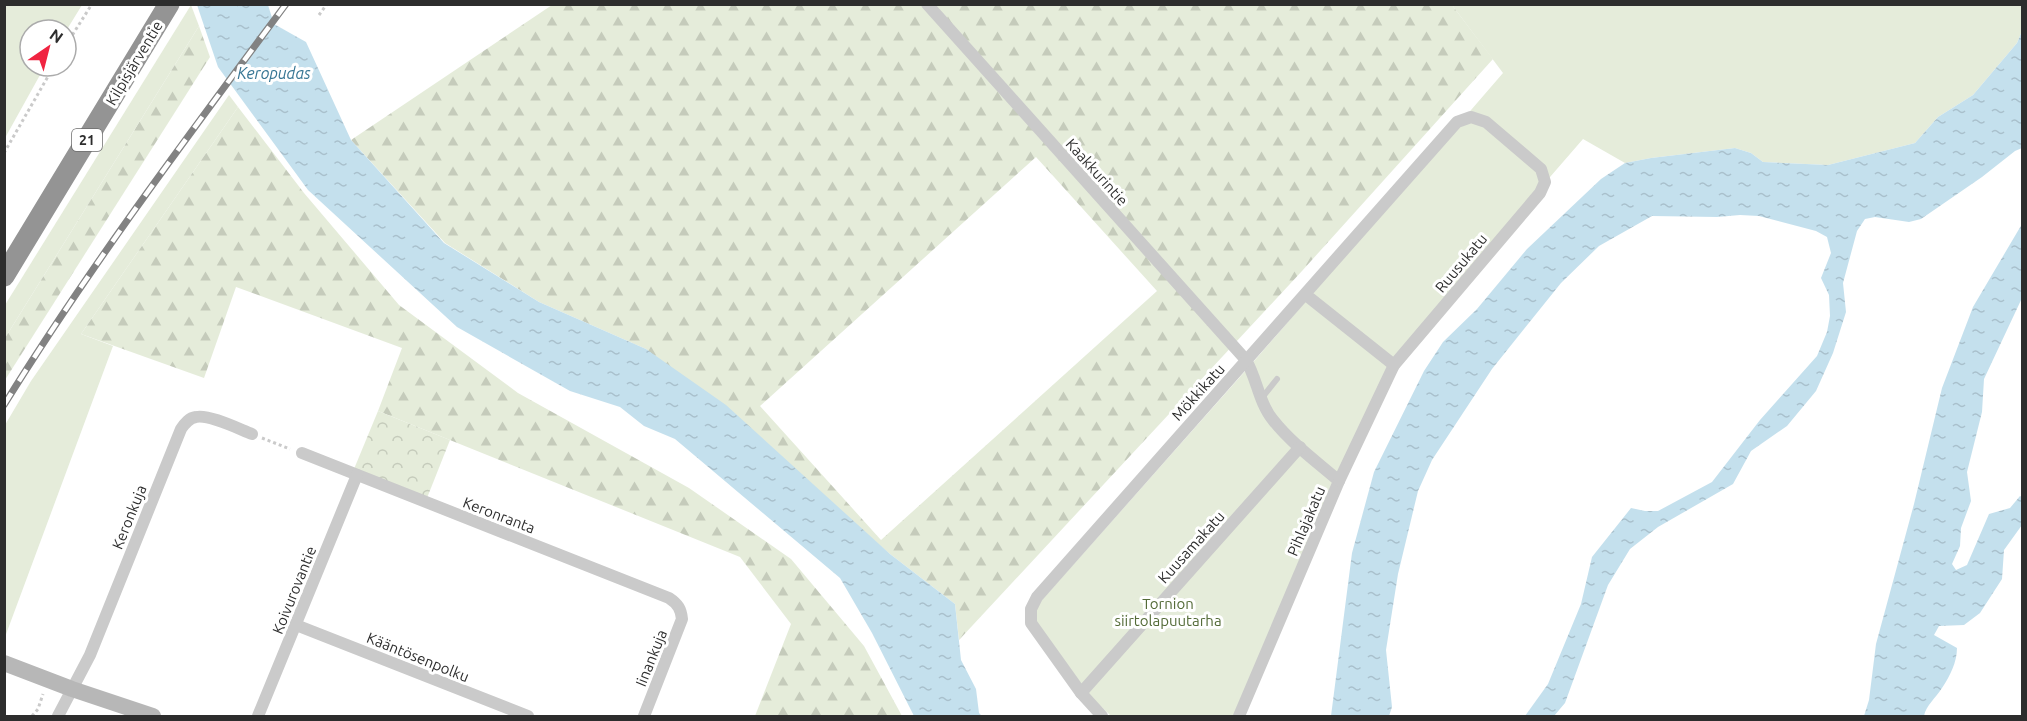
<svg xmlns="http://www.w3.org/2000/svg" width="2027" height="721" font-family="Ubuntu,sans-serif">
<defs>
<pattern id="forest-firs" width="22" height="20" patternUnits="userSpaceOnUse" patternTransform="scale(1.5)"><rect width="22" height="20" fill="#e5ecda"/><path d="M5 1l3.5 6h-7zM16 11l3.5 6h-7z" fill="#c5cbbb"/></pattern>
<pattern id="park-crowns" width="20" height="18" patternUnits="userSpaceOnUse" patternTransform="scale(1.5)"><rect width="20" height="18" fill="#e5ecda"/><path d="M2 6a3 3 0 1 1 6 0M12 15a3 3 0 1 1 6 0" fill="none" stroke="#c5cbbb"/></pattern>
<pattern id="water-ripples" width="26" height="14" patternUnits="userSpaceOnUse" patternTransform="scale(1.5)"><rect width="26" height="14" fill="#c4e0ed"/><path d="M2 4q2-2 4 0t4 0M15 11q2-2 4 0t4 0" fill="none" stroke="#a9c0cc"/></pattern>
</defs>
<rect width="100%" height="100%" fill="#fff"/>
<g fill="#e5ecda">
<path d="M4,5h78l-16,26 -36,-1v36h15l-40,72z"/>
<path d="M191,5l8,21 -194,312v-33z"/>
<path d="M1452,5h570v26l-5,12 -44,52 -35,22 -23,26 -87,22 -65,-3 -12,-9 -16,-5 -84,10 -26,5 -42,-24 -191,220 -158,357h-123l-21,-20 -54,-74v-12l5,-9 214,-241 248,-287z"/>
<path d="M229,95l9,12 -157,227 32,12 -108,291v-212l26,-44z"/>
</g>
<g fill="url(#forest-firs)" fill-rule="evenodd">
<path d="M552,5h900l41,54 -191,212 -343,369 -4,-36 -65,-50 -244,-205 -107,-47 -94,-59 -94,-103zM1036,157l121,134 -276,249 -121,-134z"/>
<path d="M199,26l11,31 -205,323v-42z"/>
<path d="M238,107l66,86 95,112 119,88 171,95 102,71 73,87 38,70h-147l36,-92 -51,-67 -362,-146 24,-63 -166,-61 -32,91 -123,-44z"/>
</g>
<path fill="url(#park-crowns)" d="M378,411l72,29 -23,58 -73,-29z"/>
<g fill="url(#water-ripples)">
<path d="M197,5h71l6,19 32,18 45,98 93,103 95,59 107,47 80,56 164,149 65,50 6,56 15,29 3,24 3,3h-68l-42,-83 -32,-55 -165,-139 -31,-13 -24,-19 -50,-16 -113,-64 -149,-137 -90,-123z"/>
<path d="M2022,31v117l-7,3 -33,26 -61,42 -12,3 -34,-5 -10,2 -8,12 -14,52 3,29 -13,41 -17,38 -29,35 -36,25 -18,33 -75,43 -28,22 -22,36 -43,118 -11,13h-29l23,-32 33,-80 11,-47 39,-49 14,3h13l54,-29 48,-62 57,-64 10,-24 3,-16 -1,-21 -8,-17 10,-25 -4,-16 -11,-6 -57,-15 -19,-1 -23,2 -65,-1 -53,30 -38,37 -69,86 -60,91 -14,31 -20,83 -12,76 6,57 -3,9h-58l21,-163 22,-81 50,-101 19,-29 34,-33 50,-60 74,-70 24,-16 26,-5 84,-10 16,5 12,9 65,3 87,-22 23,-26 35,-22 44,-52z"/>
<path d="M2022,224v74l-38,81 -2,33 -15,60 4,29 -10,27 -1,18 -8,18 4,6 11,-5 22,-51 21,-6 10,-12 2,1v28l-18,25 -2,29 -22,34 -16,12 -25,1 -5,9 23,13c0,14 -7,28 -15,40 -6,10 -16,17 -18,28h-60l5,-16 7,-56 38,-140 28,-116 31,-81z"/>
</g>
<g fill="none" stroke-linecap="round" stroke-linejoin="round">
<g stroke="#cacaca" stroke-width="3" stroke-dasharray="3 3" stroke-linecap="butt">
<path d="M319,15l8,-11"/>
<path d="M66,45l26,-41"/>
<path d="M4,153l50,-87"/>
<path d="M262,438l28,11"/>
<path d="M32,716l6,-7 5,-15"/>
</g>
<path stroke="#cacaca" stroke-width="6" d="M1261,399l16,-20"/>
<g stroke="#cacaca" stroke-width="12">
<path d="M927,4l319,356c11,19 13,43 27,60 18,23 44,42 66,61l-100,235"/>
<path d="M302,453l367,145c9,6 12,11 13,21l-38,97"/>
<path d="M1339,481l55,-116"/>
<path d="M296,625l232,91"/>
<path d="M1081,693l219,-246"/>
<path d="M58,716l32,-61 91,-226c4,-6 8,-11 15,-12 13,-3 43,12 56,17"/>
<path d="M258,716l99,-241"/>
<path d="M1102,716l-21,-23 -50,-70v-14l6,-12 420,-475 14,-5 15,5 55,47 4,13 -5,11 -146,172 -88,-70"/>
</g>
<path stroke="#b7b7b7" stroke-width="16" d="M4,663l68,26 81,27"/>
<path stroke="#949494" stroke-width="21" d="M4,276l165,-272"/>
<defs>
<path id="rail" d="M4,405c86,-139 184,-269 282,-401"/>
</defs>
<use href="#rail" stroke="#828282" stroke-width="7"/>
<use href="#rail" stroke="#fff" stroke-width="4.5" stroke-dasharray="14" stroke-linecap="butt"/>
</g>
<g text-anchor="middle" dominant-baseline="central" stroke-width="6" stroke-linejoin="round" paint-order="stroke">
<rect fill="#fff" stroke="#6c6c6c" stroke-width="1.5" x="72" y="129" width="30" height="22" rx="4.5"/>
<g font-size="14" font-weight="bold" fill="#2d2d2d">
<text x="87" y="140">21</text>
</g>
<g font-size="15" fill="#2d2d2d" stroke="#fff">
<text transform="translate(134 63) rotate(-59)">Kilpisjärventie</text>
<text transform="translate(1097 172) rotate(48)">Kaakkurintie</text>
<text transform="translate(1461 263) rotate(-50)">Ruusukatu</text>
<text transform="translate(1198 392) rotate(-48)">Mökkikatu</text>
<text transform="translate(499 515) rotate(21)">Keronranta</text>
<text transform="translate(129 517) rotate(-68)">Keronkuja</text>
<text transform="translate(1306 521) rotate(-67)">Pihlajakatu</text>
<text transform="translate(1191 547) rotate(-48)">Kuusamakatu</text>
<text transform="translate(294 590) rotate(-68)">Koivurovantie</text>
<text transform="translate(418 657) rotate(22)">Kääntösenpolku</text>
<text transform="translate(651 658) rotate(-68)">Iinankuja</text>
</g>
<g font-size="15" fill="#546b38" stroke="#fff">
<text x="1168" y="603">Tornion<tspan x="1168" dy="17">siirtolapuutarha</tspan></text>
</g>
<g font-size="16" font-style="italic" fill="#377694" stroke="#fff">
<text x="274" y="73">Keropudas</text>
</g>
</g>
<rect width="2027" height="721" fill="none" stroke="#2d2d2d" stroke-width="12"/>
<g transform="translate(48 48) rotate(35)"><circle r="28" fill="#ffffff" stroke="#ababab" stroke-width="1.5"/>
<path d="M0-4.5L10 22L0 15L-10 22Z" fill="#f02441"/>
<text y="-9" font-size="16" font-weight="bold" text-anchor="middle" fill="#2d2d2d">N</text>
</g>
</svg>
